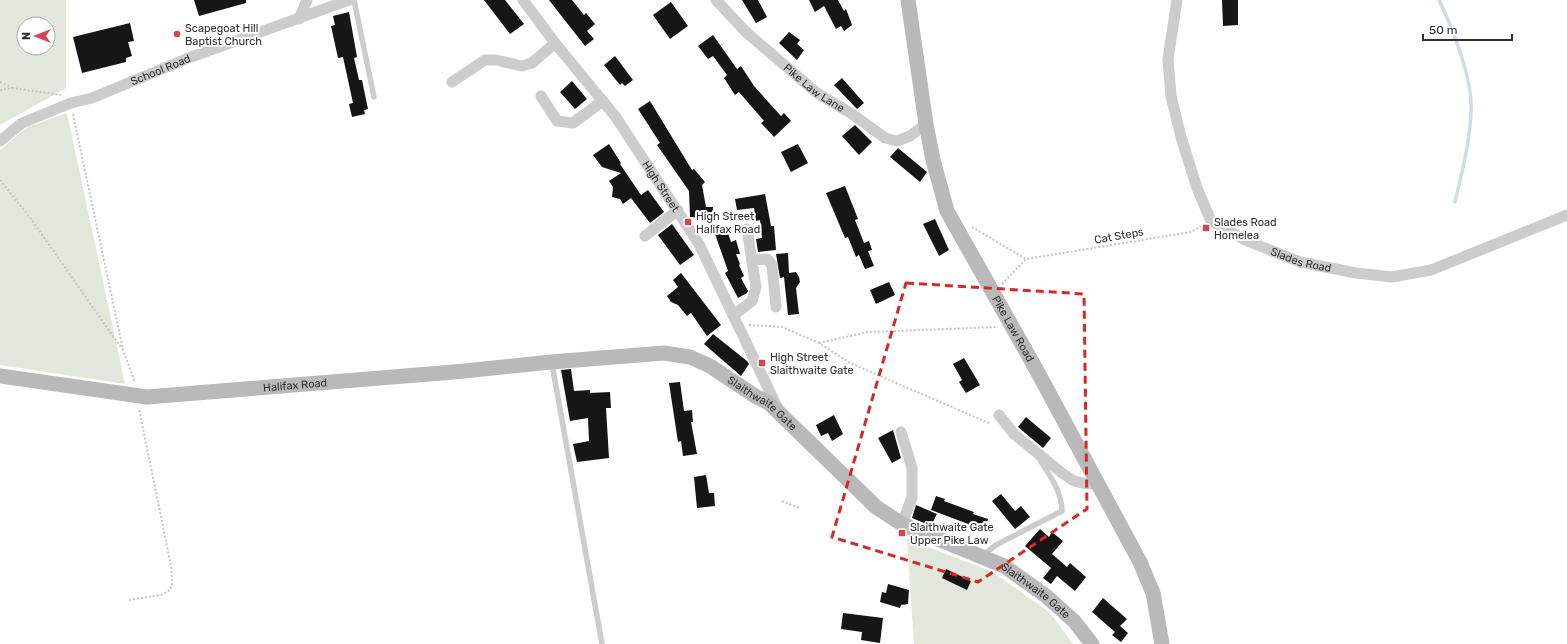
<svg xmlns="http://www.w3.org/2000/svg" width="1567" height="644" font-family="Rubik,sans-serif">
<rect width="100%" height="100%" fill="#fff"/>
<g fill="#e2e7dc" fill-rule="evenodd">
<path d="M0,0h66v88l-66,37zM24,24h24v24h-24z"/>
<path d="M67,113l58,271 -125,-19v-215l27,-23z"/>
<path d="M907,539l86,33 57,41 23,31h-159z"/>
</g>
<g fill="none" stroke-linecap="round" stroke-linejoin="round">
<path stroke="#cddde8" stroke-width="3.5" d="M1439,0c14,29 34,80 32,111 -1,31 -9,61 -16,91"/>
</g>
<g fill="#161616">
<path d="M194,0h52v3l-47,13z"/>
<path d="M484,0h21l19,24 -14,10z"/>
<path d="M549,0h23l12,15 2,-2 9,11 -8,7 7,8 -9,7z"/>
<path d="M742,0h16l9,17 -11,6z"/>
<path d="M809,0h29l6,11 2,-2 6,16 -8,6 -3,-5 -5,3 -12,-23 -9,6z"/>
<path d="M1222,0h16v25l-15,1z"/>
<path d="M671,2l17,24 -18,13 -17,-24z"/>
<path d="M349,12l8,45 -3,1 5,22h3l6,29 -4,1 1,4 -13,3 -3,-13 4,-1 -10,-46 -5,1 -7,-32 4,-1 -2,-9z"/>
<path d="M130,23l4,18 -6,1 4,14 -6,2v4l-44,11 -9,-36z"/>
<path d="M789,32l11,8 -3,4 7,6 -7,10 -18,-17z"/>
<path d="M713,35l24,34 4,-3 13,20 27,30 3,-3 7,8 -17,16 -13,-14 3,-2 -25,-29 -4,3 -11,-17 3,-3 -14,-19 -5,3 -10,-13z"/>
<path d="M615,56l18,24 -8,6 -3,-3 -2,2 -16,-20z"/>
<path d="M842,78l22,25 -7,6 -23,-24z"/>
<path d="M572,81l15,18 -12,10 -15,-17z"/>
<path d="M650,101l42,69 2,-1 11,13 -3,3 4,22h7l-1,15h-9v-4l-13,-1 -1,-26 -32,-46 3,-2 -22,-34z"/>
<path d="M855,125l17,17 -13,13 -17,-19z"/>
<path d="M609,144l12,19 -1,1 21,31 7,-5 16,22 -14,11 -19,-25 -8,6 -3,-5 -8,-2 1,-10 -4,-6 12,-8 -19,-6 -9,-12z"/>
<path d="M798,144l10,19 -17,9 -10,-20z"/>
<path d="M898,148l29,24 -7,10 -30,-25z"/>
<path d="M845,186l13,33 -3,1 9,23 5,-2 3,9 -4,1 6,15 -9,3 -6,-14 -3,2 -8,-20 -3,1 -19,-45z"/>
<path d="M765,194l6,32h3l2,24 -18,2 -2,-13 6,-1 -2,-18 -4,1 -2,-13 -17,2 -2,-11z"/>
<path d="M935,219l14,31 -10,6 -16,-32z"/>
<path d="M672,224l22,31 -14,10 -22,-30z"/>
<path d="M727,230l4,12 5,-2 4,14h-4l4,10 -1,1 5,11 -3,2 7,13 -1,2 -9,5 -13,-25 3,-2 -13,-37z"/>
<path d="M788,253l1,20 7,-1 3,5 1,5 -4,6 3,26 -11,1 -4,-38 -4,1 -4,-24z"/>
<path d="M681,273l40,52 -14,11 -16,-23 -4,3 -9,-11 -7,-3 -4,-6 11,-9 -5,-7z"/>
<path d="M889,282l6,13 -19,9 -6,-14z"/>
<path d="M713,334l34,27 2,3 -8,12 -37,-32z"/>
<path d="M964,358l16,27 -14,8 -7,-11 3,-2 -9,-16z"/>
<path d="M571,369l3,22 16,-1v3l20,-1 1,16h-5l3,50 -32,4 -4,-18 16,-3 -1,-23 -18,3 -9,-51z"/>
<path d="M680,382l4,29 8,-1 1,12h-2l6,32 -14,2 -2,-15 -3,1 -9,-59z"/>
<path d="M834,415l9,19 -11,7 -4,-8 -7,3 -5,-11z"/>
<path d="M1026,417l25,21 -8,10 -25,-21z"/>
<path d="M893,430l8,28 -9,5 -14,-25z"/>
<path d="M706,475l3,18h5l1,13 -18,2 -3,-31z"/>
<path d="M1001,494l14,17 6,-5 9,11 -15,12 -23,-28z"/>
<path d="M936,496l9,3 -1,2 30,11 -1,2 15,5 -4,11 -53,-20z"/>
<path d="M916,505l21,9 -6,12 -19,-8z"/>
<path d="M1040,529l9,8 3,-5 11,9 -11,13 15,13 3,-4 16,14 -11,14 -18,-15 -6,8 -8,-6 8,-10 -26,-22z"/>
<path d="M946,569l25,12 -4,9 -25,-12z"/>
<path d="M888,584l21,6 -1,14 -7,1 -1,3 -20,-6 2,-10 4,1z"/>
<path d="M1103,598l24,21 -7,7 8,7 -7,9 -9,-7 3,-3 -23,-20z"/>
<path d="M843,613l40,5 -3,25 -19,-3 1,-8 -21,-3z"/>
</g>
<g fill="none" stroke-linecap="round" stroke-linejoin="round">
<g stroke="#c6c6c6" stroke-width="2" stroke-dasharray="2 2" stroke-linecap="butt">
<path d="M0,82l12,6"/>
<path d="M0,90l13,-2 48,7"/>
<path d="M73,114l50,236 12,32"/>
<path d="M0,180l31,39 91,130"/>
<path d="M972,227l54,32 165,-27 10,-6"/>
<path d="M1002,284l24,-25"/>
<path d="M749,325l33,2 37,16 31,20 141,61"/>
<path d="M819,343l49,-11 130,-5"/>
<path d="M782,501l17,7"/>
<path d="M129,600l32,-5 9,-5 2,-6 -1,-18 -32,-157"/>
</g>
<g stroke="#ccc" stroke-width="5.5">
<path d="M354,0l20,97"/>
<path d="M552,364l50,280"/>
<path d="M982,556l14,-11 66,-34c0,-20 -14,-38 -24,-54"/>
</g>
<g stroke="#ccc" stroke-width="11">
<path id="s1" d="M523,0l32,43 60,73 84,128 79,165"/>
<path id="s2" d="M716,0l30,32 71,61 35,21 33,24 12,3 13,-5 16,-12"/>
<path id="s3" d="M1177,0l-9,59 3,37 10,41 16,51 14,33 34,19 55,22 56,11 36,4 39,-7 136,-55"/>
<path d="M299,19l8,-19"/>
<path d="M452,82l33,-22h11l26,6 10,-3 23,-20"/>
<path d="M541,96l16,25 16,2 30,-22"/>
<path id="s4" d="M0,141l22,-18 49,-20 21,-5 99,-41 158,-57"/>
<path d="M645,236l33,-26"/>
<path d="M752,260l15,-1 5,6 4,42"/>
<path d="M734,315l18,-14 4,-14 -9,-58"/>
<path d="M999,415l15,19 48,39 12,8 13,3 11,-1"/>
<path d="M901,432l11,36v29l-10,27"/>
</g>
<g stroke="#b9b9b9" stroke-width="15">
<path id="s5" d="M908,0l18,124 7,36 14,51 89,158 104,193 13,31 9,51"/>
<path id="s6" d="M0,376l147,21 307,-25 97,-10 113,-9 26,4 20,9 45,30 14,7 107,104 26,17 102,42 42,30 28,25 18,23"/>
</g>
</g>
<path fill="none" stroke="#d62828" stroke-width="3" stroke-dasharray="8 5" stroke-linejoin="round" d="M906,283l178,11 3,215 -109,73 -146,-45z"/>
<g fill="#d04751" stroke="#fff" stroke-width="1.5">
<circle cx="177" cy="34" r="4"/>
<rect x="684" y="218" width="8" height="8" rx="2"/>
<rect x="1202" y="224" width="8" height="8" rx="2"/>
<rect x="758" y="359" width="8" height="8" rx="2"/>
<rect x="898" y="529" width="8" height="8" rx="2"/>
</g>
<g text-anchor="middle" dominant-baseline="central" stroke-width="4" stroke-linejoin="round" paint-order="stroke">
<g font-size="11" fill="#2f2f2f" stroke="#fff" text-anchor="start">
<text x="185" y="28">Scapegoat Hill<tspan x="185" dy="13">Baptist Church</tspan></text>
<text x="696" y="216">High Street<tspan x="696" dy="13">Halifax Road</tspan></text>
<text x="1214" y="222">Slades Road<tspan x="1214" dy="13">Homelea</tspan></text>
<text x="770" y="357">High Street<tspan x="770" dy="13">Slaithwaite Gate</tspan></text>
<text x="910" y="527">Slaithwaite Gate<tspan x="910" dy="13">Upper Pike Law</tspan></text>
</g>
<g font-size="11" fill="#2f2f2f" stroke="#fff">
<text stroke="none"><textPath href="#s4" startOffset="177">School Road</textPath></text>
<text stroke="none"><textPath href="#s2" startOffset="132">Pike Law Lane</textPath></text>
<text stroke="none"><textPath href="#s1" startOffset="232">High Street</textPath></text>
<text transform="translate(1119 236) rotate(-10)">Cat Steps</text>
<text stroke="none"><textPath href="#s3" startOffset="327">Slades Road</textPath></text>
<text stroke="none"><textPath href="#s5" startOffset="350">Pike Law Road</textPath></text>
<text stroke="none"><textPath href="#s6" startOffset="297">Halifax Road</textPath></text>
<text stroke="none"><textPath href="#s6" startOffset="780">Slaithwaite Gate</textPath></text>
<text stroke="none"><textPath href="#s6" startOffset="1116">Slaithwaite Gate</textPath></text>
</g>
</g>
<g transform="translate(36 36) rotate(270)"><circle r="19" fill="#ffffff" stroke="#acacac"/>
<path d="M0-3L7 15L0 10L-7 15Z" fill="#d04751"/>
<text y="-6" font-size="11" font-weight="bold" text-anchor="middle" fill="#2f2f2f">N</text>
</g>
<path d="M1423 34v6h89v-6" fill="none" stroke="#2f2f2f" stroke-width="2"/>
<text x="1429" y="34" font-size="12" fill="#2f2f2f" stroke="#ffffff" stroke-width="3" paint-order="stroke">50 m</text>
</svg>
